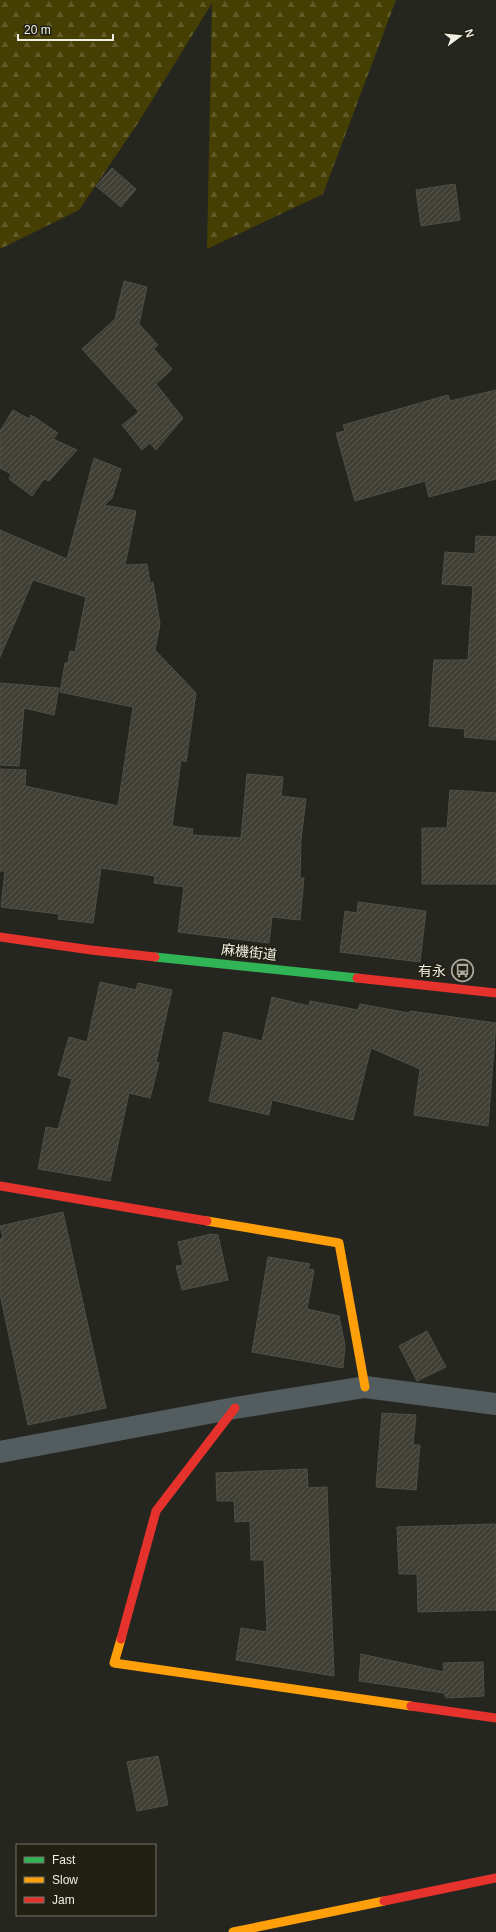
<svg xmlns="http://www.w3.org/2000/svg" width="496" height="1932" font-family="Helvetica,'Noto Sans JP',sans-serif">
<defs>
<pattern id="forest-firs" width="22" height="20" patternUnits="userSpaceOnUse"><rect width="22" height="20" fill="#453f04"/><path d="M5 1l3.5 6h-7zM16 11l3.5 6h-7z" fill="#605b29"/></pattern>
<pattern id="building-hatch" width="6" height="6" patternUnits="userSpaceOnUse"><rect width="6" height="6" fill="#403f35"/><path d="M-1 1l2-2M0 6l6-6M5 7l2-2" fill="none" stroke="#5c5b52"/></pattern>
</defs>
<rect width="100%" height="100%" fill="#262620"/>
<path fill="url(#forest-firs)" d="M0,0h396l-73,194 -116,55 5,-246 -74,120 -59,87 -79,39z"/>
<g fill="url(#building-hatch)" stroke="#4f4f48">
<path d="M112,168l24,21 -15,18 -25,-21z"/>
<path d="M455,184l5,36 -39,6 -5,-36z"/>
<path d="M124,281l23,6 -8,37 19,21 -4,4 18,20 -16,15 27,34 -27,32 -6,-7 -8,7 -20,-25 17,-13 -57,-63 33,-30z"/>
<path d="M496,390v89l-67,18 -4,-16 -70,20 -19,-68 9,-2 -2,-6 105,-30 2,6z"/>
<path d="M13,410l16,9 2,-4 27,18 -5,6 24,11 -28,31 -5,-2 -12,17 -23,-17 2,-5 -11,-6v-37z"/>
<path d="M94,458l27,11 -9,29 -8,7 32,6 -11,54 22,-1 3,19 3,-1 7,42 -5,26 41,43 -10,69 -5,-2 -9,66 21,3 -1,6 49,3 6,-64 36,3 -2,19 25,3 -5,41 -1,38h4l-4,42 -28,-3 -3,26 -91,-11 6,-45 -30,-4 1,-7 -54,-8 -8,55 -35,-4 1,-5 -58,-7 4,-36h-5v-102l26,1 -1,16 93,20 15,-99 -73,-15 5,-29h3l2,-12 5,1 11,-55 -53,-17 -33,77v-127l67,29z"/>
<path d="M476,536l20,1v203l-32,-3 1,-8 -36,-3 5,-66h34l5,-74 -31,-2 3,-32 30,2z"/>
<path d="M0,683l59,5 -5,27 -30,-7 -5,58 -19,-1z"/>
<path d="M450,790l46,3v91h-74v-56h25z"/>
<path d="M358,902l68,9 -6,51 -80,-10 5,-41 12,2z"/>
<path d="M100,982l36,8 2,-7 34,7 -16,72 3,1 -9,35 -21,-5 -19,88 -72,-12 8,-42 12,2 14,-50 -14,-4 11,-38 18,5z"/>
<path d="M272,997l37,9 1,-5 48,9 2,-6 49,9 1,-2 86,12 -8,103 -74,-11 6,-46 -49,-21 -18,72 -81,-20 -3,15 -60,-14 15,-69 38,9z"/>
<path d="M63,1212l43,196 -78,17 -28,-131v-55l3,-1 -3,-12z"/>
<path d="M211,1234l7,1 10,45 -46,10 -6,-24 7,-1 -5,-23z"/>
<path d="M268,1257l42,7 -2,5 6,1 -7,39 32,7 6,29 -2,23 -91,-16z"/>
<path d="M427,1331l19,36 -29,14 -18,-35z"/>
<path d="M382,1413l34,2 -3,30h7l-4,45 -40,-3z"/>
<path d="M307,1469l1,19 19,-1 7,189 -98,-16 5,-32 26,4 -3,-72h-13l-1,-39 -15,1 -1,-21h-17l-1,-28z"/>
<path d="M496,1524v86l-78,2 -1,-38h-18l-2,-47z"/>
<path d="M361,1654l83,18 -1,-9 40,-1 1,34 -38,2 -2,-5 -85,-12z"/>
<path d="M158,1756l10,49 -31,6 -10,-49z"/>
</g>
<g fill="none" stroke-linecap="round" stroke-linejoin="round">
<path stroke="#535c5e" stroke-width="22" d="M0,1452l235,-44 130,-21 131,17"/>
<path stroke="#30b455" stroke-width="9" d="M155,957l202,21"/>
<g stroke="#ff9f0a" stroke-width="9">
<path d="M207,1221l132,22 26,144"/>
<path d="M121,1639l-7,24 297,43"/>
<path d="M233,1932l151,-31"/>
</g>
<g stroke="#e5322d" stroke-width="9">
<path d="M0,937l91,13 64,7"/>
<path d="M357,978l139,15"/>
<path d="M0,1186l207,35"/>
<path d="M121,1639l35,-128 79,-103"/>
<path d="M411,1706l85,12"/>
<path d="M384,1901l112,-23"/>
</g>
</g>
<defs>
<symbol id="bus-ring" viewBox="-11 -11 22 22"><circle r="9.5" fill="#212013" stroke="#a9a8a1" stroke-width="1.5"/><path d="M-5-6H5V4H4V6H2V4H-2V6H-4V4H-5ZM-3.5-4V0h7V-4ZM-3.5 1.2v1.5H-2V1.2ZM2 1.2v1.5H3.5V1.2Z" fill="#a9a8a1"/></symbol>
</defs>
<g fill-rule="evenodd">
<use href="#bus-ring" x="450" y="958" width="25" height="25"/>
</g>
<g text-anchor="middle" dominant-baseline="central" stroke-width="3.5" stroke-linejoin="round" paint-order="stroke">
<g font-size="14" fill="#efeee6" stroke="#212013">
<text transform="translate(249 952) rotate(6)">麻機街道</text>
</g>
<g font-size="14" fill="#efeee6" stroke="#212013" text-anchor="end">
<text x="446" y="971">有永</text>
</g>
</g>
<rect x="16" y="1844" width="140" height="72" fill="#212013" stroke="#737267"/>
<rect x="24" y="1857" width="20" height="6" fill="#30b455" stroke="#737267"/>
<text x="52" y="1864" font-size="12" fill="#efeee6">Fast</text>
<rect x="24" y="1877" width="20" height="6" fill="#ff9f0a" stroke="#737267"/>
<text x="52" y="1884" font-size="12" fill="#efeee6">Slow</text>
<rect x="24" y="1897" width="20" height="6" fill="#e5322d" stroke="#737267"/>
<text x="52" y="1904" font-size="12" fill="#efeee6">Jam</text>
<g transform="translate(460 36) rotate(74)" stroke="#212013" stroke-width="3" paint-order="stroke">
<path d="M0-3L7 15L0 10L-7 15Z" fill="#efeee6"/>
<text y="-6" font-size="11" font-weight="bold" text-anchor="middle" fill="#efeee6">N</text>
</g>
<path d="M18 34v6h95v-6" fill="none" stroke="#efeee6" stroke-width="2"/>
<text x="24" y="34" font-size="12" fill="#efeee6" stroke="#212013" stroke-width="3" paint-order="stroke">20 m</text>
</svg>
